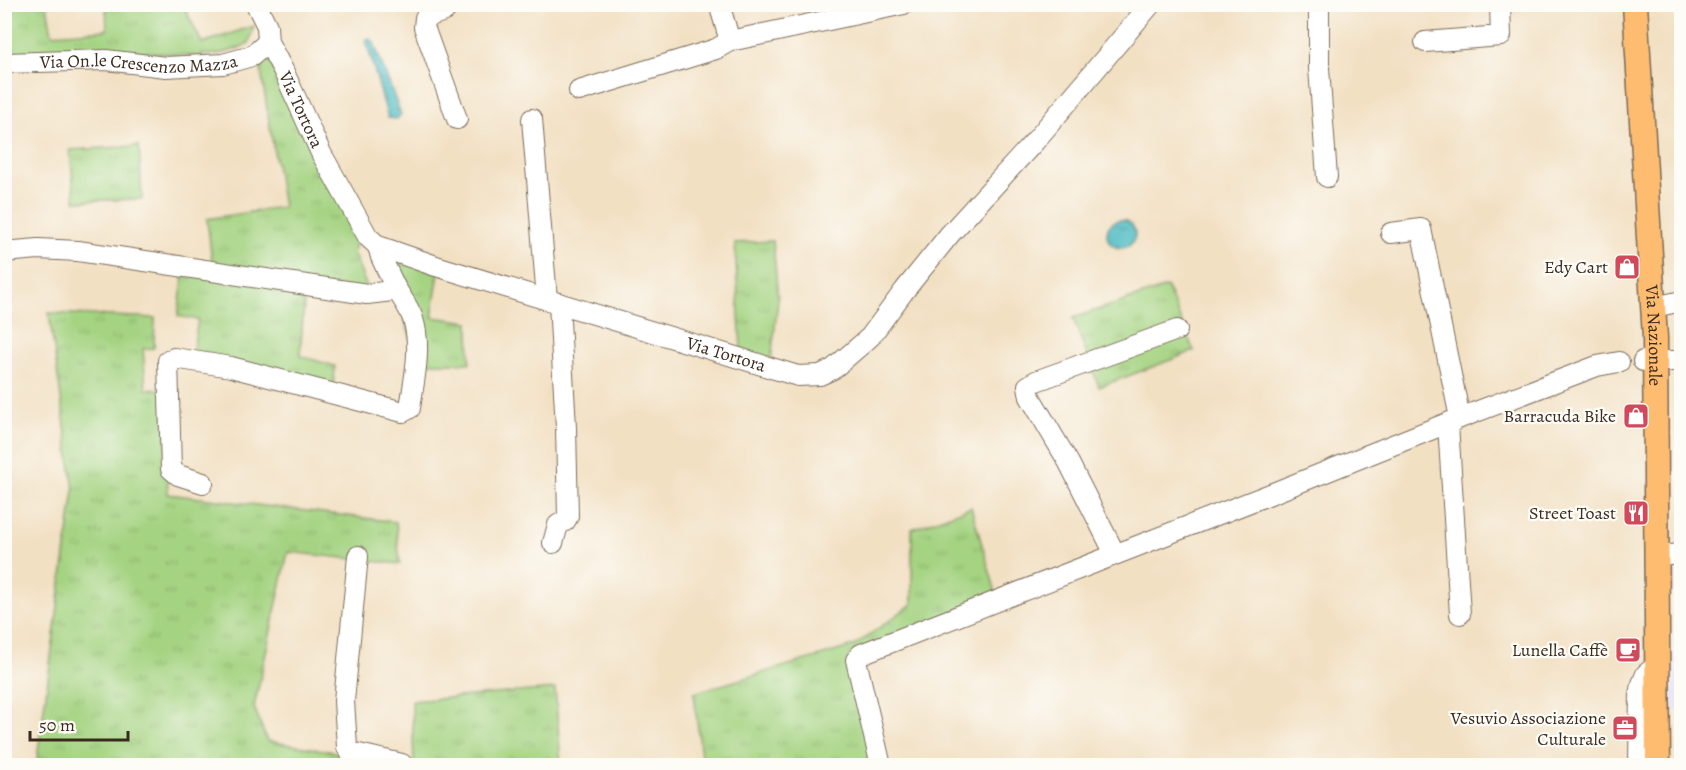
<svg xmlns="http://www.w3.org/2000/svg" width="1686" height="770" font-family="Alegreya,serif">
<defs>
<pattern id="grass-tufts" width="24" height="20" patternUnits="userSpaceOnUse" patternTransform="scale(1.5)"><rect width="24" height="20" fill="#a4d381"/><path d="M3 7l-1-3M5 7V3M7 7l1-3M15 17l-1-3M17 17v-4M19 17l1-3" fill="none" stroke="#8eb56f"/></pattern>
<pattern id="water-ripples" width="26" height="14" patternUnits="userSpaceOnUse" patternTransform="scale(1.5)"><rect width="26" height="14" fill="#4bbac1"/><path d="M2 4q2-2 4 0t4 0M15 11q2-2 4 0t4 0" fill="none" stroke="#40979c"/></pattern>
</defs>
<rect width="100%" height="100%" fill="#fdfcf7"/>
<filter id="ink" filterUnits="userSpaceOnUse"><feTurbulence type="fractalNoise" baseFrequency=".0167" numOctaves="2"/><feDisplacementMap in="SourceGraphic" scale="12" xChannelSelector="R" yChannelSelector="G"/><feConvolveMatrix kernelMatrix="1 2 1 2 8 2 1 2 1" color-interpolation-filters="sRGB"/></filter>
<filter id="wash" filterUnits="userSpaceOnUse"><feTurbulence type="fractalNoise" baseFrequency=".008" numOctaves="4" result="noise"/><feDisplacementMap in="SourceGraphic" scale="24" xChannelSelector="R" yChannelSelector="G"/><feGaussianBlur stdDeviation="1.35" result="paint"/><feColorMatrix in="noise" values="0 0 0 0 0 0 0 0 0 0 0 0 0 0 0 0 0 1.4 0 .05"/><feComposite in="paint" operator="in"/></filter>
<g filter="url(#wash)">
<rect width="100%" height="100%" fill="#f2e0c3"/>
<path fill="#dcd6f6" d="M1681,558v152l-8,1 1,-152z"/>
<g fill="url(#grass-tufts)" stroke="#707e50" stroke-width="1.5">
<path d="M106,4l77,1 19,38 52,-17 -5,17c-40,23 -85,8 -128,7 -39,0 -77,2 -116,5v-50h42l5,29 55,-4z"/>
<path d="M268,56l89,178 -4,19 16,39 -156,-23 -6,-50 76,-12 -24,-148z"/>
<path d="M139,146l3,53 -67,2 -5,-51z"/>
<path d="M773,241l5,59 -7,61 -30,-11 -6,-107z"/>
<path d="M384,255l55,18 -7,44 37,5 1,41h-51z"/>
<path d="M184,272l121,18 -5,66 35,10 -2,27 -141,-37 6,-36 -20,-4z"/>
<path d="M1167,287l27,64 -95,36 -26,-69z"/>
<path d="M49,313l106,5 -1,30 -11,1 3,40 18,1 4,104 228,28 4,42 -112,-12 -34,155 13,34 68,11 50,13 -349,1 38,-276z"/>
<path d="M971,507l26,89 -140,56 18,107 -36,7 -137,-1 -8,-72 160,-47 58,-42v-75z"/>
<path d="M555,689l6,76h-147l-2,-64z"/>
</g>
<g fill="url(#water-ripples)" stroke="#437270" stroke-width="1.5">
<path d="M369,39l4,2 28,73 -4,5 -9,-1 -20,-70 -2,-8z"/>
<circle cx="1121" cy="234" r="14"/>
</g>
</g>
<g filter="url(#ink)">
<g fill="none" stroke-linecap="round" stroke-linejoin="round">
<defs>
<g id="minor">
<path id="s1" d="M256,4l11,22 1,16 15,28 38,83 47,84 10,9 58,20 362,110 22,-1 13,-6 37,-32 34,-46 46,-57 85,-93 116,-137"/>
<path d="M447,4l1,3 -4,4 -19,7 -1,9 33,92"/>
<path d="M719,4l11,37 174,-37"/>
<path d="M1319,4v64l8,109"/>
<path d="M1425,42l76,-6 -1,-32"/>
<path id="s2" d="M4,63l102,-3 60,7 57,-3 29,-8 16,-14"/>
<path d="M579,91l137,-42 14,-8"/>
<path d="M532,119l15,180"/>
<path d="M1391,233l30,-4 39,189"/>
<path d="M4,252l34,-3 40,2 289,43 25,-3 3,-4 -14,-30 -3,-11"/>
<path d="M1654,307l28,-6"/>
<path d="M1643,361h39"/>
<path d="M1448,424l12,190"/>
<path d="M203,483l-25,-8 -7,-6 -3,-108 6,-3 57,9 172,45 7,-4c4,-28 12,-61 3,-89 -4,-12 -12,-22 -18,-32"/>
<path d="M553,543l5,-18 7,-4 3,-5 -2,-88 -7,-125"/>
<path d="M1115,554l-46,-91 -39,-66 -2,-11 8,-5 141,-51"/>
<path d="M358,556l-14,145 3,46 3,5 52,12v2"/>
<path d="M1657,556l25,-2"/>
<path d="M881,766l-25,-106 5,-6 417,-163 182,-73 137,-52 22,-4"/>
<path d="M1639,766l1,-77 6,-15 11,-9"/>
</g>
<g id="major">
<path id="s3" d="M1635,4l20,334 3,428"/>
</g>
</defs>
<use href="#minor" stroke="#7b6a58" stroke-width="22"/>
<use href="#major" stroke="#7b6a58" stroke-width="27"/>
<use href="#minor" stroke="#fff" stroke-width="20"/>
<use href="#major" stroke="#fdbc6f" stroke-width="24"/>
</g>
</g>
<defs>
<symbol id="shop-square" viewBox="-11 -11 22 22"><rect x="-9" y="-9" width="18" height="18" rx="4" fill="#d1495b" stroke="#fdfcf7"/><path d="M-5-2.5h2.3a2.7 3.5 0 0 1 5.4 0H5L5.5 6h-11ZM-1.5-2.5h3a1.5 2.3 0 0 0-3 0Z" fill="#fff"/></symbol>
<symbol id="restaurant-square" viewBox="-11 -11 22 22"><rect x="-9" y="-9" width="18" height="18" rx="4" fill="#d1495b" stroke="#fdfcf7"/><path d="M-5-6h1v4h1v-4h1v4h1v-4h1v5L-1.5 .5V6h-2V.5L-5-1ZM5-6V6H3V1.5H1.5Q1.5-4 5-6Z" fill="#fff"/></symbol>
<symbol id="cafe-square" viewBox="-11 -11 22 22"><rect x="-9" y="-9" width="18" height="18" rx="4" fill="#d1495b" stroke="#fdfcf7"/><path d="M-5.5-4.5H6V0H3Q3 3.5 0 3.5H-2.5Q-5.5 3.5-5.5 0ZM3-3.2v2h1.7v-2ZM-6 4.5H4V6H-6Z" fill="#fff"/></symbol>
<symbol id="office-square" viewBox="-11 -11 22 22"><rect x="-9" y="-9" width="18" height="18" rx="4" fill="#d1495b" stroke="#fdfcf7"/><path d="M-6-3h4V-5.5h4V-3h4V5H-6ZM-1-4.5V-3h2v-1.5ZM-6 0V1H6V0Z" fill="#fff"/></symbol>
</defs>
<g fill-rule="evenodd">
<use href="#shop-square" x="1612" y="252" width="30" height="30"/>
<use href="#shop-square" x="1621" y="401" width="30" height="30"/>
<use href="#restaurant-square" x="1621" y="498" width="30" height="30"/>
<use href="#cafe-square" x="1613" y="635" width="30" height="30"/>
<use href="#office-square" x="1610" y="713" width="30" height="30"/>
</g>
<g text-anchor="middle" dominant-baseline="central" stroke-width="4.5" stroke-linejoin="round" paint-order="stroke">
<g font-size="18" fill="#3b2a1e" stroke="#fdfcf7">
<text stroke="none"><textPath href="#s2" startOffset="135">Via On.le Crescenzo Mazza</textPath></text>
<text stroke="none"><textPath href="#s1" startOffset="116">Via Tortora</textPath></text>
<text stroke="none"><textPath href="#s3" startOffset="332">Via Nazionale</textPath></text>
<text stroke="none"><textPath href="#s1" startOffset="638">Via Tortora</textPath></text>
</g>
<g font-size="18" fill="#3b2a1e" stroke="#fdfcf7" text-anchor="end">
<text x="1608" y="267">Edy Cart</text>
<text x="1616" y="416">Barracuda Bike</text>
<text x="1616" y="513">Street Toast</text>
<text x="1608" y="650">Lunella Caffè</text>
<text x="1606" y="718">Vesuvio Associazione<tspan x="1606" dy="21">Culturale</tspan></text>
</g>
</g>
<rect width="1686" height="770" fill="none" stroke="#fdfcf7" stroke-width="24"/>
<path d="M30 731v9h98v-9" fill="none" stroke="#3b2a1e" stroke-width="3"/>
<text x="39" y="731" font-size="18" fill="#3b2a1e" stroke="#fdfcf7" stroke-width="4.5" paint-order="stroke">50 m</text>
</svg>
